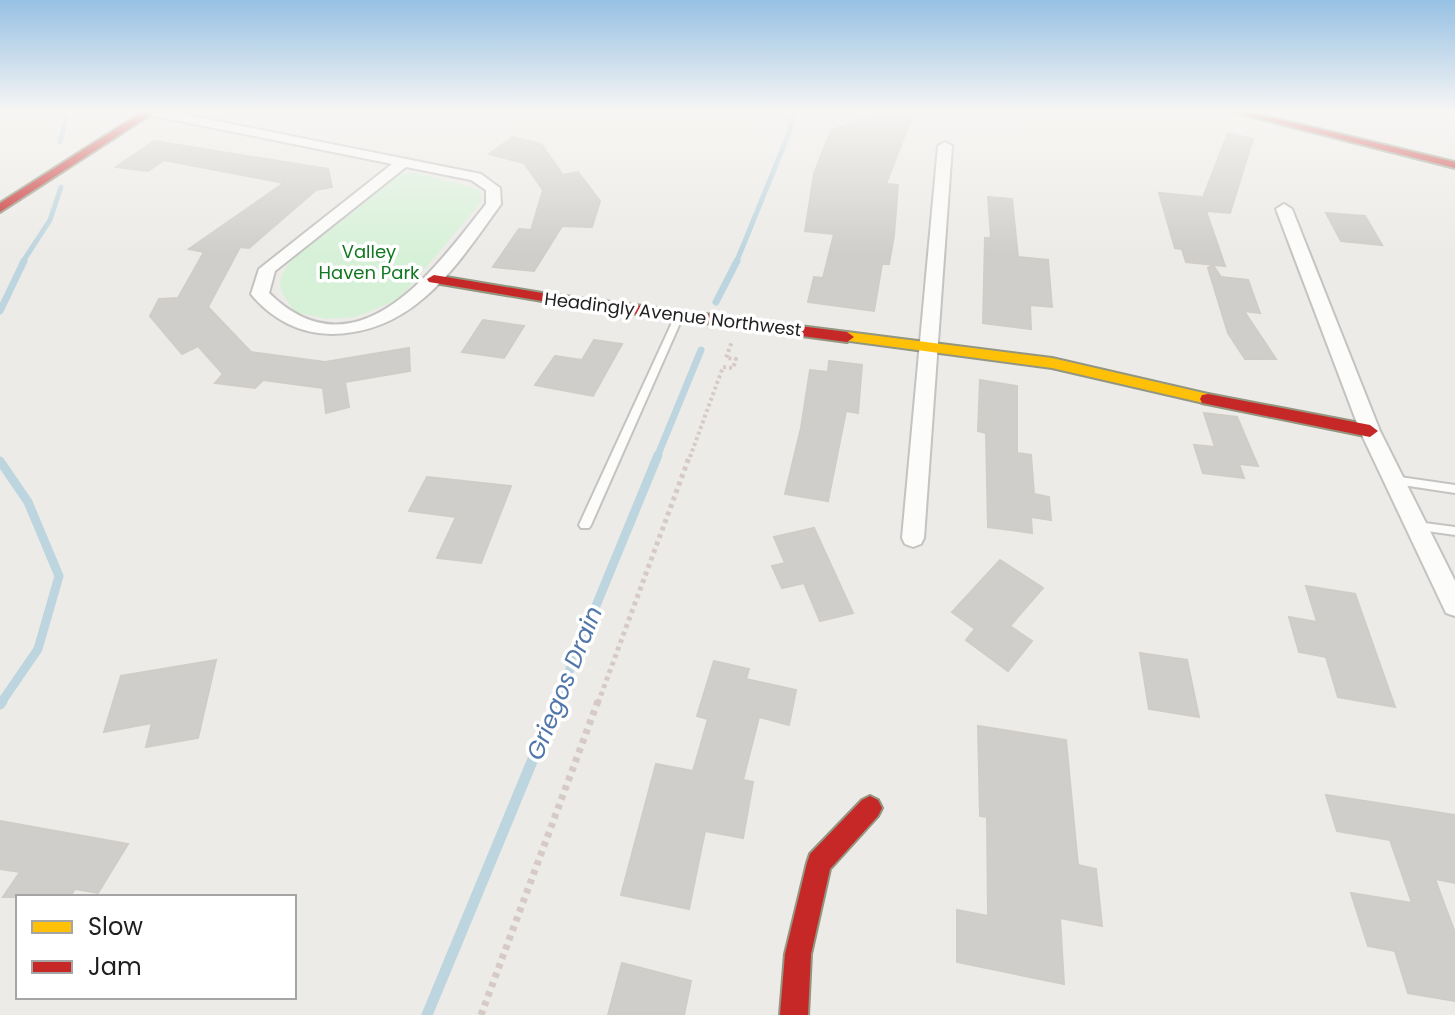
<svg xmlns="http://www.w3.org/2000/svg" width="1455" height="1015" font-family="Poppins,sans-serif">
<rect width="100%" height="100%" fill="#edebe7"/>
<path fill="#d7f1d8" d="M416,173l63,16 3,12 -84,99 -43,17 -27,2 -33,-7c-16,-23 -21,-26 -5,-51l110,-86z"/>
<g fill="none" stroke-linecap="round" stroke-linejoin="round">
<g stroke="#bdd5de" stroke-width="5">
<path d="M60,142l8,-31"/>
<path d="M22,263l28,-43 11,-33"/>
<path d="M736,263l53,-130 5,-22"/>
</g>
<g stroke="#bdd5de" stroke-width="7">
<path d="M716,302l21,-41"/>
<path d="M0,311l24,-50"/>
<path d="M657,457l44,-107"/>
</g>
<g stroke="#bdd5de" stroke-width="9">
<path d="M0,461l28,41 31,74 -21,73 -37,54"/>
<path d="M556,703l102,-248"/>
</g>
<g stroke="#bdd5de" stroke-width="11">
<path d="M0,704l2,-3"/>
<path d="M427,1015l130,-314"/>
</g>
</g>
<g fill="#d0ceca" stroke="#d0cdc9" stroke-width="2">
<path d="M889,111h25l-28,73 12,1 -4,50 -5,29h-7l-8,47 -66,-9 6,-25 9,1 11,-44 -29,-3 9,-57 17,-44z"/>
<path d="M1228,133l25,6 -23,74 -24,-2 19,55 -39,-4 -4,-13 -7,-1 -16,-55 42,4 1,3z"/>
<path d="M513,137l28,7 22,31 15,-3 22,29 -8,26 -30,-1 -28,45 -41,-4 26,-38 12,1 12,-40 -19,-27 -35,-9z"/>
<path d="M154,141l174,28 4,18 -16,3 -67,58 -9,-1 -32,60 43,45 74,10 84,-14 1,23 -65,11 4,25 -23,6 -3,-25 -60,-8 -8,8 -40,-5 8,-9 -25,-28 -16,8 -32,-38 9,-17 19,-1 26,-46 -15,-3 95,-66 -120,-23 -16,11 -32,-4z"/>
<path d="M988,197l24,2 6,58 30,3 4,47 -22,-2 1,24 -48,-6 2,-85h6z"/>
<path d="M1326,213l39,3 17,29 -41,-4z"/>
<path d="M1213,265l8,12 27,3 12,33 -16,-2 32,48h-31l-17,-26 -20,-65z"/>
<path d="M483,320l41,6 -20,32 -42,-6z"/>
<path d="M594,340l28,4 -29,52 -58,-11 20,-29 27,4z"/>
<path d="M829,361l33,4 -4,48 -12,-2 -18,90 -43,-7 16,-66 9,-58 18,2z"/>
<path d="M980,380l37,6v67l14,2 3,39 15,3 2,23 -20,-3 1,16 -44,-6 -2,-94 -8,-2z"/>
<path d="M1204,413l33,4 21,49 -19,-2 5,14 -41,-5 -9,-28 21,2z"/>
<path d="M427,477l84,9 -30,77 -44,-5 19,-41 -47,-6z"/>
<path d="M814,528l39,85 -33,8 -16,-38 -22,5 -10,-22 13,-3 -11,-26z"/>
<path d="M1000,560l43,28 -33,38 22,15 -24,30 -42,-31 9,-11 -23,-17z"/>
<path d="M1306,586l49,8 40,113 -57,-10 -12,-40 -27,-5 -10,-35 28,5z"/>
<path d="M1140,653l47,7 12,57 -50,-8z"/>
<path d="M216,660l-18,78 -52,9 6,-24 -48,9 17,-56z"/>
<path d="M714,661l35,8 -3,10 50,11 -7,35 -30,-8 -16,63 10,2 -10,56 -38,-7 -16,78 -68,-14 35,-131 37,7 15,-52 -11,-3z"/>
<path d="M978,726l88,14 12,125 18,4 6,57 -42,-8 4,66 -107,-22v-52l31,6 -1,-99 -7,-1z"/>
<path d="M1326,795l129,20v68l-20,-4 20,54v68l-47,-8 -13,-42 -27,-5 -17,-53 61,10 -22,-63 -53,-9z"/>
<path d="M0,821l128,23 -30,49 -23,-4 -5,8h-67l17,-25 -20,-3z"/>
<path d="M622,963l69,18 -7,34h-76z"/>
</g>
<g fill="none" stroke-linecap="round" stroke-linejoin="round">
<defs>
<g id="lane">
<path d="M680,311l4,3 -93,211 -2,3h-8l-2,-3 97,-211z"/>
<path d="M1393,476l62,9v8l-66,-10 -1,-3z"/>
<path d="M1417,522l38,5v8l-42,-6 -2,-3 2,-3z"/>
</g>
<g id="street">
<path d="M144,111h23l314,63 19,14 1,16c-44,61 -86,129 -169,130 -32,0 -61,-15 -81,-40l8,-25 133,-105 -242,-49zM406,167l65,13 15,10v14c-51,65 -129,175 -217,89l6,-22z"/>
<path d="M945,142l7,4 -28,392 -3,6 -8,3 -8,-3 -3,-6 36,-392z"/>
<path d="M1284,204l8,5 88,222 75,150v35l-9,-3 -86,-182 -84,-222z"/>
</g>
<path id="slow" d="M847,332l205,26 156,36 8,5 -8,5 -156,-36 -210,-28 -2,-3z"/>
<g id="jam">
<path d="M144,111h12l-156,101v-9z"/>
<path d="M1229,111h16l210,51v6z"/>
<path d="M434,275l114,19 299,38 7,5 -7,5 -299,-40 -119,-20 -2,-3z"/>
<path d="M1208,394l162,31 8,6 -8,6 -168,-34 -2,-4 2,-4z"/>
<path d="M870,796l8,4 4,8 -4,8 -48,53 -19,85 -3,61h-28l5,-61 22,-91 3,-9 52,-54z"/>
</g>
</defs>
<use href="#lane" stroke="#c4c3c2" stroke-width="4"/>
<use href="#street" stroke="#c4c3c2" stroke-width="4"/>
<use href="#slow" stroke="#939680" stroke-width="4"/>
<use href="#jam" stroke="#939680" stroke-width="4"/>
<path stroke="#d6cac7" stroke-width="4" stroke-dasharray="3 3" stroke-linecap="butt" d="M690,457l33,-90 10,1 3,-9 -10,-1 6,-17"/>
<path stroke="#d6cac7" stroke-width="5" stroke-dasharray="4 4" stroke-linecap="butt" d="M598,703l92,-248"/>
<path stroke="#d6cac7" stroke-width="7" stroke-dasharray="5 5" stroke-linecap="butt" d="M481,1015l117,-314"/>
<use href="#lane" fill="#fcfcfb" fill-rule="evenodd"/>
<use href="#street" fill="#fcfcfb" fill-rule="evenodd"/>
<use href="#slow" fill="#ffc107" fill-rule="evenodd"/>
<use href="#jam" fill="#c62828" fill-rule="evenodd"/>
</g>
<linearGradient id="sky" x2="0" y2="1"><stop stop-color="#97c1e4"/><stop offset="0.44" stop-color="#f7f6f4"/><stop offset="1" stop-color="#f7f6f4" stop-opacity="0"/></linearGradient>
<rect width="1455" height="253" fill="url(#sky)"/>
<g text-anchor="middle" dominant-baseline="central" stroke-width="7" stroke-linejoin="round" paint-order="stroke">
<g font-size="18" fill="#127721" stroke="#fff">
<text x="369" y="251">Valley<tspan x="369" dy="21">Haven Park</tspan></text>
</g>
<g font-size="18" fill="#1f1f1f" stroke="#fff">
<text transform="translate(673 314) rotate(7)">Headingly Avenue Northwest</text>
</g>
<g font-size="24" font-style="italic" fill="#5177a9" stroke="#fff">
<text transform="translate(564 683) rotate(-68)">Griegos Drain</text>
</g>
</g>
<rect x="16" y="895" width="280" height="104" fill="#ffffff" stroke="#a5a5a5" stroke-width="2"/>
<rect x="32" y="921" width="40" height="12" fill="#ffc107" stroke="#a5a5a5" stroke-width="2"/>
<text x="88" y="935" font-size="24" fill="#1f1f1f">Slow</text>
<rect x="32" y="961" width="40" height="12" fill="#c62828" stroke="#a5a5a5" stroke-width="2"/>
<text x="88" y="975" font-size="24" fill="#1f1f1f">Jam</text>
</svg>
